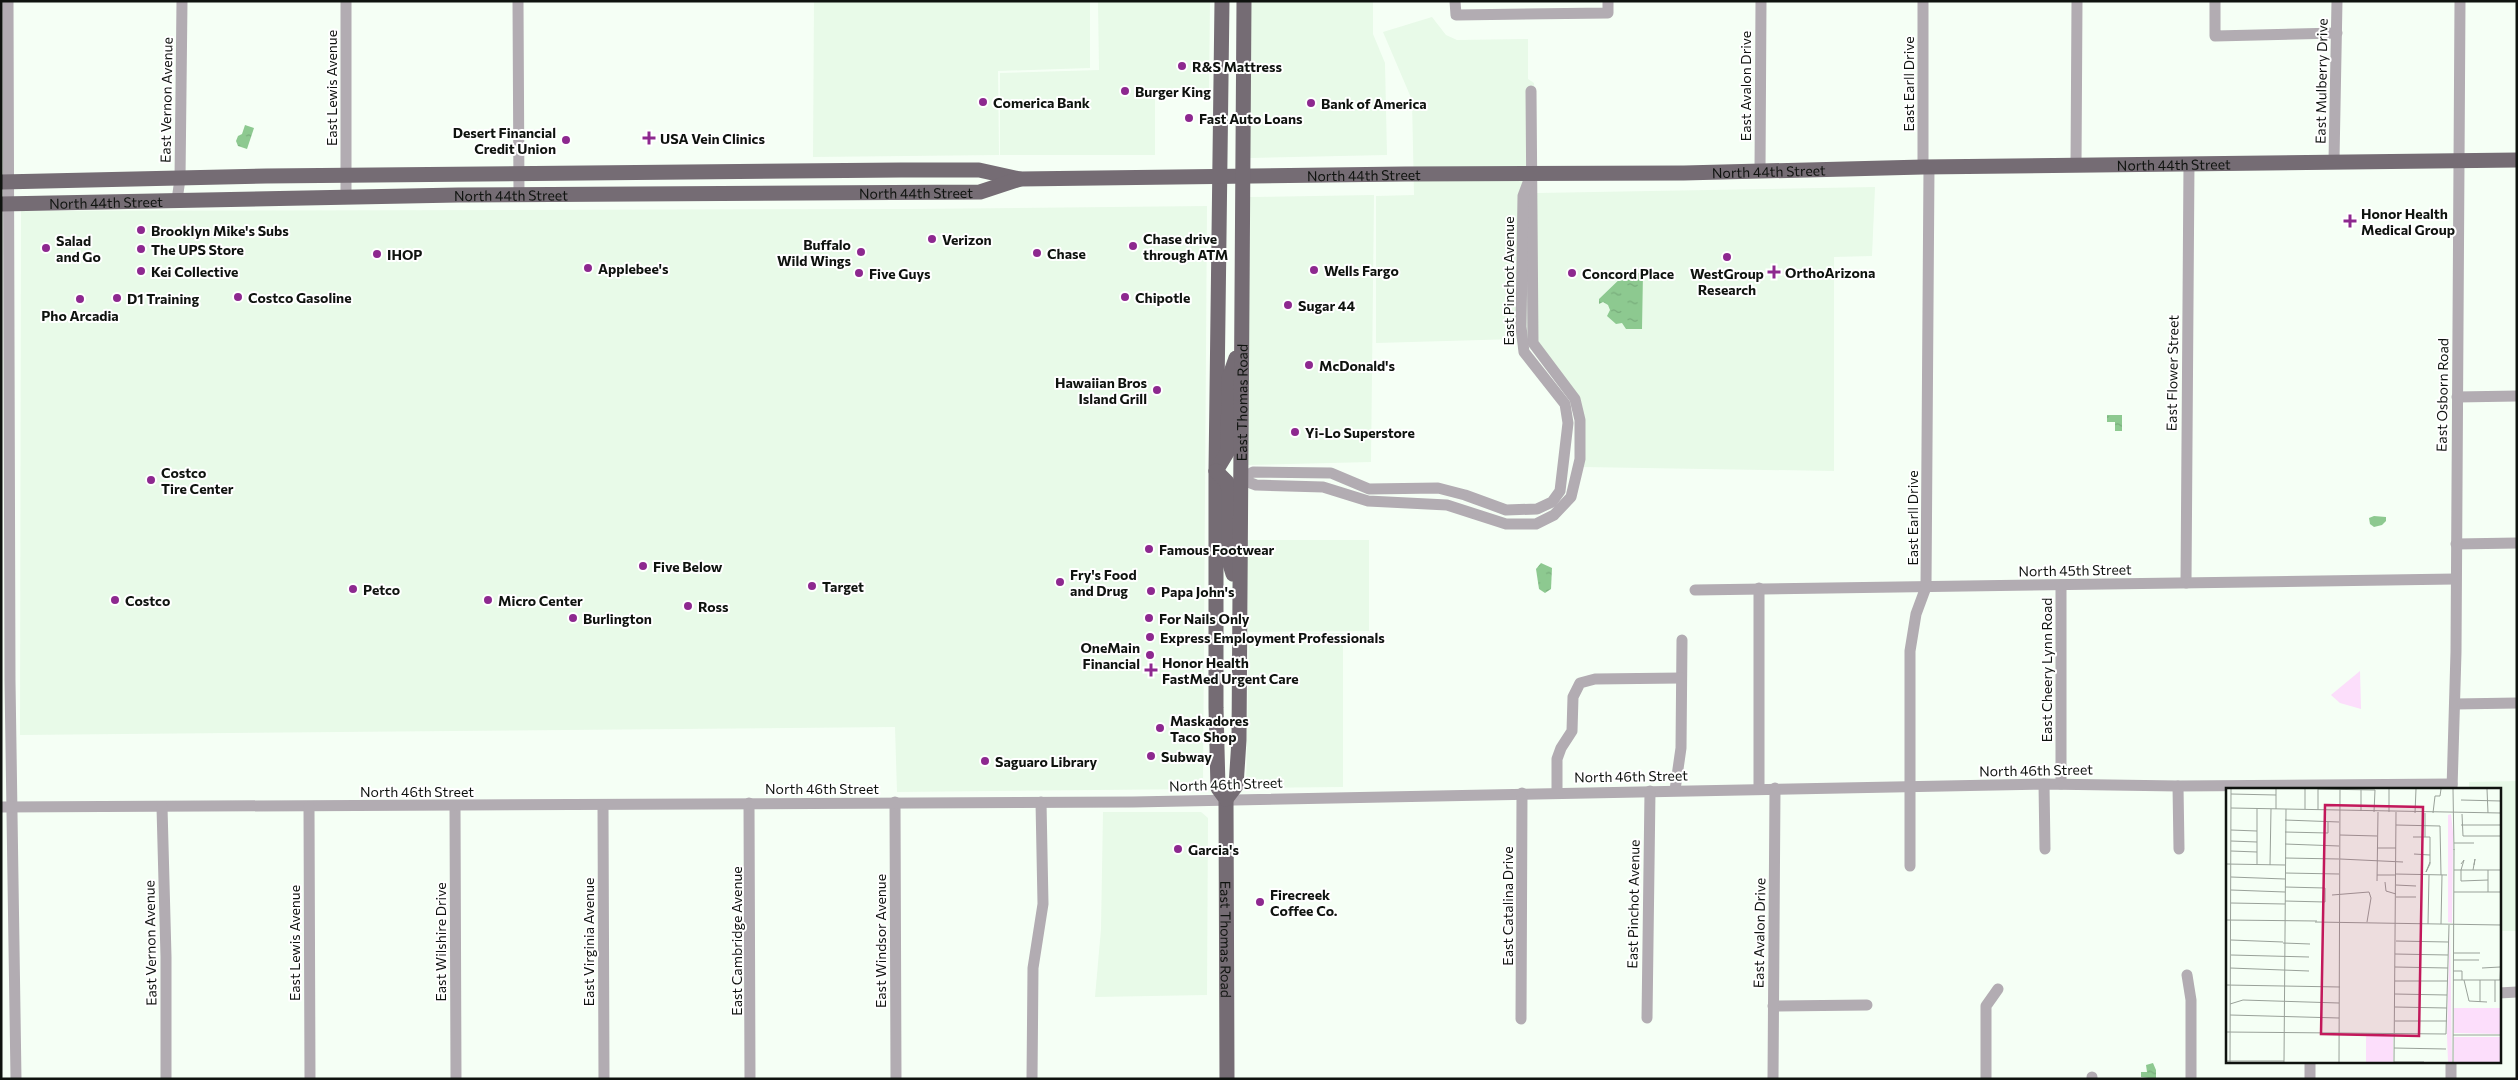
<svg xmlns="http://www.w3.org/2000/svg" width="2518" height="1080" font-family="Commissioner,sans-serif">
<defs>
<pattern id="water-ripples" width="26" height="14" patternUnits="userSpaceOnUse" patternTransform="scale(1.25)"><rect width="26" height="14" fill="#8dc990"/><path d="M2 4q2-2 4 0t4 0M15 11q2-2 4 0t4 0" fill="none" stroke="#78ac7b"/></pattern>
</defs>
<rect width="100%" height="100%" fill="#f5fff5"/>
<g fill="#e8fae8">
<path d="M814,1h276v67l-92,3 1,84 -186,2z"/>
<path d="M1098,1h112l-1,87 -54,1v66h-155v-82l99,-3z"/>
<path d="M1250,1h123v33l12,29 2,92 -137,3z"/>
<path d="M1432,17l14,18 11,5 71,-1v40l6,4 3,110 338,-6 -3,69 -38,1v214l-251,-4v-53l-45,-72 -22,-3 -140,4v-147l38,-1 -2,-95 -29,-68z"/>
<path d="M1374,195l-3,267 -124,3 3,-268z"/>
<path d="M1207,206l-4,583 -306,3 -2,-65 -875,8 1,-524 888,-2z"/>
<path d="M1247,540h122v91l-121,1z"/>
<path d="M1343,633v154l-97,1 3,-154z"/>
<path d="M2517,781v150h-18v-142h-30v-7z"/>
<path d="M1103,812h98l7,6 -1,177 -112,2 6,-68z"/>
</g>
<path fill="#fcdefb" d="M2360,671l1,38 -21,-6 -9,-8z"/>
<g fill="url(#water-ripples)">
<path d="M245,125l9,3 -7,21 -9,-3 -2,-5 2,-5 4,-2z"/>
<path d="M1626,273h17l-1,56h-16l-4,-6 -6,1 -9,-8 3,-6 -2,-5 -5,-3 -4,2v-5z"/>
<path d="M2107,415h15v16h-7v-9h-8z"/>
<path d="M2374,516l12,1v4l-4,4 -8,2 -4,-3 -1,-6z"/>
<path d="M1541,563l11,5 -1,21 -6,4 -6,-4 -3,-20z"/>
<path d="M2153,1063l3,7v9l-15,-2v-5h6l-1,-7z"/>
</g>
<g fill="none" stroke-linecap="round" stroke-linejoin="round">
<g stroke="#b2acb2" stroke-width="11">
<path d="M8,1l2,680 6,398"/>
<path d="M346,1v196"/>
<path d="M518,1l1,194"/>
<path d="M1455,1l1,14 152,-2v-12"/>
<path d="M2215,1v35l122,-3"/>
<path d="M2334,160l3,-159"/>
<path d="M2076,165l1,-164"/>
<path d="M1923,167v-166"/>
<path d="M1760,170l1,-169"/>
<path d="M177,200l3,-21 2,-178"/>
<path d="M2457,397l60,-1"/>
<path d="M1240,479l16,6 67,2 45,14 79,4 59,19h30l18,-9 17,-18 9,-38v-39l-5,-21 -42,-56 -2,-252"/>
<path d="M1240,479l13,-7 78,1 38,16 69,-1 27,7 41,15 31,-1 15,-7 8,-11 8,-68 -3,-19 -41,-52 -3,-25 2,-131 6,-16"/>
<path d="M2456,544l61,-1"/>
<path d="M2186,583l3,-420"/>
<path d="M2061,585v199"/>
<path d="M1695,590l760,-11"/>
<path d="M2455,704l62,-1"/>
<path d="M2044,784l1,65"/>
<path d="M2178,786l1,63"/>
<path d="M1759,789v-201"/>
<path d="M2452,789l4,-137 4,-651"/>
<path d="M1675,790l6,-42 1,-108"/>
<path d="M1557,792v-33l4,-11 11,-17 1,-34 7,-14 15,-4 86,-1"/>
<path d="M895,802l1,277"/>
<path d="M749,803l1,276"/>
<path d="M603,805l1,274"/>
<path d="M455,806l1,273"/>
<path d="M1,807l1132,-5 911,-18 134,2 274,-2"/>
<path d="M162,807l4,150v122"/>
<path d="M309,807l1,272"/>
<path d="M1910,866v-215l6,-37 10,-27 3,-420"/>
<path d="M2187,975l4,25v79"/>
<path d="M2499,993l18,-1"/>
<path d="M1773,1006l94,-1"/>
<path d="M1647,1018l3,-227"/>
<path d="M1521,1019l1,-226"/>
<path d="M2451,1061v18"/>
<path d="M1032,1079l1,-111 10,-64 -2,-102"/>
<path d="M1773,1079l2,-291"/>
<path d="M1986,1079v-73l12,-17"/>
<path d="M2092,1079v-2"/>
<path d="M2310,1079v-18"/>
</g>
<g stroke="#756c74" stroke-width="15">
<path id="s1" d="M1222,1l-6,470v237l2,80 8,11 1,280"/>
<path d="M1,182l265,-6 635,-6h78l41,9"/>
<path id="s2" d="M1,204l457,-9 522,-3 40,-13 385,-5 279,-1 239,-6 594,-7"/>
<path d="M1216,471l12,-20 1,-73 7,-20"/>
<path d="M1216,471l11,11 2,8v71l4,13"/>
<path id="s3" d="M1226,799l10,-13 3,-46 5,-739"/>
</g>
</g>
<g fill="#8d288f" stroke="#fff" stroke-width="2">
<circle cx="1182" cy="66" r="5"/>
<circle cx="1125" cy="91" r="5"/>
<circle cx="983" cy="102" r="5"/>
<circle cx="1311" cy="103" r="5"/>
<circle cx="1189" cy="118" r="5"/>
<path d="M646.5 130.5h5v5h5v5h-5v5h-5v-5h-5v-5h5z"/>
<circle cx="566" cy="140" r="5"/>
<path d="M2347.5 213.5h5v5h5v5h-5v5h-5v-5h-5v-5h5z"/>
<circle cx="141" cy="230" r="5"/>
<circle cx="932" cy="239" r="5"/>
<circle cx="1133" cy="246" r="5"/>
<circle cx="46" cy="248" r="5"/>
<circle cx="141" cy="249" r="5"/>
<circle cx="861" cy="252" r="5"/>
<circle cx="1037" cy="253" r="5"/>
<circle cx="377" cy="254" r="5"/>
<circle cx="1727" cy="257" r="5"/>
<circle cx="588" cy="268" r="5"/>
<circle cx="1314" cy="270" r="5"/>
<circle cx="141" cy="271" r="5"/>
<path d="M1771.5 264.5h5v5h5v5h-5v5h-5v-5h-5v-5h5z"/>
<circle cx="859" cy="273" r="5"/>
<circle cx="1572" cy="273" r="5"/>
<circle cx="238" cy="297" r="5"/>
<circle cx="1125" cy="297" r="5"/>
<circle cx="117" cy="298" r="5"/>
<circle cx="80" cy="299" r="5"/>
<circle cx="1288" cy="305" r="5"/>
<circle cx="1309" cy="365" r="5"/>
<circle cx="1157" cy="390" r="5"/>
<circle cx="1295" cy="432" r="5"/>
<circle cx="151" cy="480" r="5"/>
<circle cx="1149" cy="549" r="5"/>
<circle cx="643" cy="566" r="5"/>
<circle cx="1060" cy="582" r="5"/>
<circle cx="812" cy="586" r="5"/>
<circle cx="353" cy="589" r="5"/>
<circle cx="1151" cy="591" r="5"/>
<circle cx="115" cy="600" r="5"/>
<circle cx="488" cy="600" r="5"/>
<circle cx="688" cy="606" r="5"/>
<circle cx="573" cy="618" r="5"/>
<circle cx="1149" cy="618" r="5"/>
<circle cx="1150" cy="637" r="5"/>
<circle cx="1150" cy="655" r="5"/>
<path d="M1148.5 662.5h5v5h5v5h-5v5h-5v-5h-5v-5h5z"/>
<circle cx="1160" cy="728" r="5"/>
<circle cx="1151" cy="756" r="5"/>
<circle cx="985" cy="761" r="5"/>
<circle cx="1178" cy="849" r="5"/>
<circle cx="1260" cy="902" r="5"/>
</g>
<g text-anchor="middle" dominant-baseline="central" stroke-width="4" stroke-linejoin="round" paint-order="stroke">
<g font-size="14" font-weight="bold" fill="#0f130f" stroke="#fff" text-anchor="start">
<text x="1192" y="66">R&amp;S Mattress</text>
<text x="1135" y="91">Burger King</text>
<text x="993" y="102">Comerica Bank</text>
<text x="1321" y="103">Bank of America</text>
<text x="1199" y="118">Fast Auto Loans</text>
<text x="556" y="132" text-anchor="end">Desert Financial<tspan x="556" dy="16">Credit Union</tspan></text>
<text x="660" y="138">USA Vein Clinics</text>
<text x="2361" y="213">Honor Health<tspan x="2361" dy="16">Medical Group</tspan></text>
<text x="151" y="230">Brooklyn Mike's Subs</text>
<text x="1143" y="238">Chase drive<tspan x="1143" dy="16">through ATM</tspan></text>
<text x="942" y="239">Verizon</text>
<text x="56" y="240">Salad<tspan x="56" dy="16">and Go</tspan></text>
<text x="851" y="244" text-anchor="end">Buffalo<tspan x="851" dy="16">Wild Wings</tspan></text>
<text x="151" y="249">The UPS Store</text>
<text x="1047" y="253">Chase</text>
<text x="387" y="254">IHOP</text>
<text x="598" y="268">Applebee's</text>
<text x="1324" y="270">Wells Fargo</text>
<text x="151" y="271">Kei Collective</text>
<text x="1785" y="272">OrthoArizona</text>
<text x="869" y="273">Five Guys</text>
<text x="1582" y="273">Concord Place</text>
<text x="1727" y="273" text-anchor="middle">WestGroup<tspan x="1727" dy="16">Research</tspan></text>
<text x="248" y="297">Costco Gasoline</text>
<text x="1135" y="297">Chipotle</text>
<text x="127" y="298">D1 Training</text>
<text x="1298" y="305">Sugar 44</text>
<text x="80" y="315" text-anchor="middle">Pho Arcadia</text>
<text x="1319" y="365">McDonald's</text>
<text x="1147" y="382" text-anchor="end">Hawaiian Bros<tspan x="1147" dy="16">Island Grill</tspan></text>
<text x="1305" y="432">Yi-Lo Superstore</text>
<text x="161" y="472">Costco<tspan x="161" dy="16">Tire Center</tspan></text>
<text x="1159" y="549">Famous Footwear</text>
<text x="653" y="566">Five Below</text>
<text x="1070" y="574">Fry's Food<tspan x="1070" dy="16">and Drug</tspan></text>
<text x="822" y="586">Target</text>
<text x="363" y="589">Petco</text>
<text x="1161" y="591">Papa John's</text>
<text x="125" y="600">Costco</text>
<text x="498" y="600">Micro Center</text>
<text x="698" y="606">Ross</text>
<text x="583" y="618">Burlington</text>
<text x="1159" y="618">For Nails Only</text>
<text x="1160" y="637">Express Employment Professionals</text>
<text x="1140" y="647" text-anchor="end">OneMain<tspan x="1140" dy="16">Financial</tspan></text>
<text x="1162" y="662">Honor Health<tspan x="1162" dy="16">FastMed Urgent Care</tspan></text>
<text x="1170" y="720">Maskadores<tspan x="1170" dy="16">Taco Shop</tspan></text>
<text x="1161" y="756">Subway</text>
<text x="995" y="761">Saguaro Library</text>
<text x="1188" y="849">Garcia's</text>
<text x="1270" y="894">Firecreek<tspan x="1270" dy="16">Coffee Co.</tspan></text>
</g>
<g font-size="14" fill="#0f130f" stroke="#fff">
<text transform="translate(2321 81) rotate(-89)">East Mulberry Drive</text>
<text transform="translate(1908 84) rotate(-90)">East Earll Drive</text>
<text transform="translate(1745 86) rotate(-90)">East Avalon Drive</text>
<text transform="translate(331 88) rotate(-90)">East Lewis Avenue</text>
<text transform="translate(166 100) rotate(-89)">East Vernon Avenue</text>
<text stroke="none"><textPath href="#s2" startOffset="2175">North 44th Street</textPath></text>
<text stroke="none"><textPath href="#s2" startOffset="1770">North 44th Street</textPath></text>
<text stroke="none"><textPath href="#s2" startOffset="1365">North 44th Street</textPath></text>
<text stroke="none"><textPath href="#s2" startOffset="915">North 44th Street</textPath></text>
<text stroke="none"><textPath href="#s2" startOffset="510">North 44th Street</textPath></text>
<text stroke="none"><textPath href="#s2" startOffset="105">North 44th Street</textPath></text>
<text transform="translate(1508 281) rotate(-90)">East Pinchot Avenue</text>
<text transform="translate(2172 373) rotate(-89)">East Flower Street</text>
<text transform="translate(2442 395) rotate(-89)">East Osborn Road</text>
<text stroke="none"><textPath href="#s3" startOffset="400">East Thomas Road</textPath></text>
<text transform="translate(1912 518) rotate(-90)">East Earll Drive</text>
<text transform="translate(2075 570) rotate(-1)">North 45th Street</text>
<text transform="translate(2046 670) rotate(-90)">East Cheery Lynn Road</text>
<text transform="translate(2036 770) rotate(-1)">North 46th Street</text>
<text transform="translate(1631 776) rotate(-1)">North 46th Street</text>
<text transform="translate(1226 784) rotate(-2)">North 46th Street</text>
<text x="822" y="788">North 46th Street</text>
<text x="417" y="791">North 46th Street</text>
<text transform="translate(1633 904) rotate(-89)">East Pinchot Avenue</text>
<text transform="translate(1507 906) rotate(-90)">East Catalina Drive</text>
<text transform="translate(1759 933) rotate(-89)">East Avalon Drive</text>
<text stroke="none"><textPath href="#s1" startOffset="941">East Thomas Road</textPath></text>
<text transform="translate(736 941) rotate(-90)">East Cambridge Avenue</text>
<text transform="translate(880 941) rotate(-90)">East Windsor Avenue</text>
<text transform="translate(440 942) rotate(-90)">East Wilshire Drive</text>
<text transform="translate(588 942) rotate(-90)">East Virginia Avenue</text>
<text transform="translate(150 943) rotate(-91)">East Vernon Avenue</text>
<text transform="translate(294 943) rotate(-90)">East Lewis Avenue</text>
</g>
</g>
<g transform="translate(2226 788)">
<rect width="275" height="275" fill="#f5fff5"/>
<path d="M225,26l2,19 -1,90 -4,-1v-107zM224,138l2,136h-4l-1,-27zM140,247h27v27h-27z" fill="#fcdefb"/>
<path d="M228,220h47v26l-47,-1zM228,249h47v25h-47z" fill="#fcdefb"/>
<path fill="none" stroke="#99a199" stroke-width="1" d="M50,1v20M79,1v20M92,1l57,1 -1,22M227,1l1,61M261,1l1,24M5,6l45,1M235,12l40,1M5,20l270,5M92,22v-21M135,23v-21M163,24v-23M189,25l1,-24M199,25v24M207,25l2,-17h5l1,-7M236,26l1,22h38M59,32l54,2M170,37l44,1 1,49M235,37h40M5,42l26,1M59,44l43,1v-11M114,47l37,1M187,49h17v27l-4,8 4,-10M5,53l26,1M228,55h20M59,56l54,2M152,60h18M5,63l26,1M188,66l16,1M59,70l54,1M114,71l63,3M0,76l59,1M31,76v-56M44,77l1,-56M228,82h47M235,82v11l27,-1M235,82l3,-10 -3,4M247,82l2,-11 -1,6M59,85l54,1M169,86l52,1M151,87h19M5,89l54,2M151,93l1,-69M159,94l1,9 10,3M170,97l20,1M5,102l54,2M228,104h47v-22M262,104v-22M106,107l37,-3 2,6 -4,24M170,109h20M59,113l40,1v-14l-40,-1M5,115l54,1M0,132l91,1M89,134l186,3M202,136l1,-49M215,136l1,-49M5,152l52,2M170,153l52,1M57,155l27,1M227,165h27M169,166l53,1M5,167l78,2M227,172h26M169,179l53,1M4,180l79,3M256,180l18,-1M227,183h9v9M227,192h48M238,192l5,21 18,1M254,192v22M269,192v22M274,192l1,-21M169,193h53M0,197l114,2M169,206l52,1M4,216l13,-4 96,3M169,219l52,1M4,227l109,3M169,233h52M0,244l220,2 3,-109M227,247h48M168,260l52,1M0,273h58M4,274l1,-273M58,274l2,-253M113,274l1,-273M168,274l2,-250M168,274h30M227,274l1,-213"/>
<path fill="#c2185b" fill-opacity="0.15" stroke="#c2185b" stroke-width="2.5" d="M99,17l98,2 -4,229 -98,-2z"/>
<rect width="275" height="275" fill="none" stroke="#0f130f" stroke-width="2.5"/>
</g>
<rect width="2518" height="1080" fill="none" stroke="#0f130f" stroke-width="5"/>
</svg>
